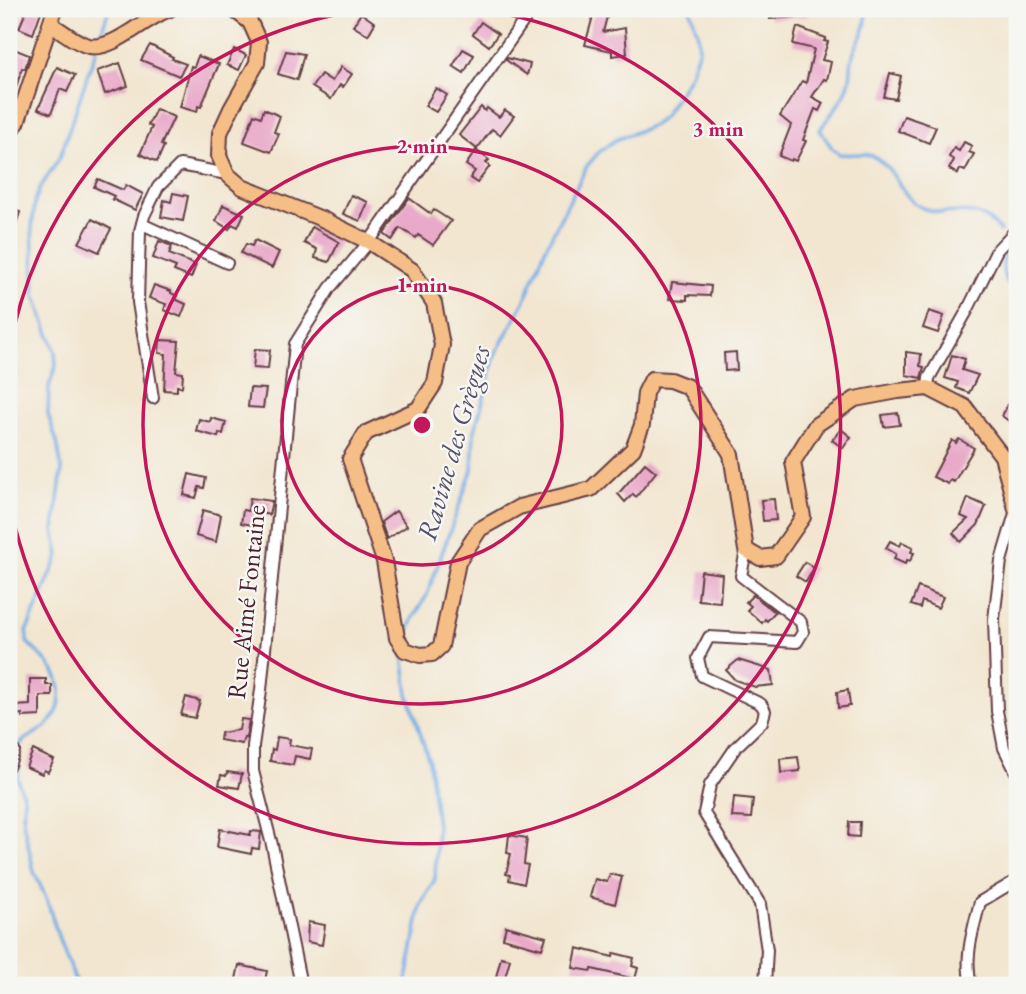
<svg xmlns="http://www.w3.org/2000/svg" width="1026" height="994" font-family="'EB Garamond',serif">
<rect width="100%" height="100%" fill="#f6f6f2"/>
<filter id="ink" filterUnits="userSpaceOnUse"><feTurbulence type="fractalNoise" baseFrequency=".0143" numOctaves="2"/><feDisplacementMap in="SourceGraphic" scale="14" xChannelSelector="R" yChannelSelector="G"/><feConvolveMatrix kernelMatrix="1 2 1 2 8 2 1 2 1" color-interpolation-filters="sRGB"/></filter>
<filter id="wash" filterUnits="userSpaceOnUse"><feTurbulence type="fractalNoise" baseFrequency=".00686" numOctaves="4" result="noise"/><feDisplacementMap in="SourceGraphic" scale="28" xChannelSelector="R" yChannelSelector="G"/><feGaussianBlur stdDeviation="1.57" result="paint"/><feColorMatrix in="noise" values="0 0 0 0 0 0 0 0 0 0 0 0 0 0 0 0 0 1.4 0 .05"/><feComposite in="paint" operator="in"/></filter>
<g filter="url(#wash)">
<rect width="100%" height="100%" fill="#f2e6d0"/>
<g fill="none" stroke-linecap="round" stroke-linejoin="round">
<g stroke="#76ade5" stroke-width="3.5">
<path d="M864,9c7,16 -6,31 -11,46 -3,8 -1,19 -4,28 -5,17 -19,32 -29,47l12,18 7,6c12,2 26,-3 37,4 21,12 25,42 49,51 30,11 48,-10 75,22"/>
<path d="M98,42l11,-33"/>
<path d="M1005,252c-5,18 -2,29 12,42"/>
<path d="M404,643l10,-26 13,-22 45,-125 2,-36 21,-79 29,-53 22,-55 41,-81 12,-14 16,-12 39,-15 10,-9 25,-39 10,-28 -1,-15 -8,-25"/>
<path d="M403,654l5,40 21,67 8,65 -2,53 -14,25 -15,81"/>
<path d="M16,750c6,-12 19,-15 30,-24 9,-8 14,-18 14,-29 2,-26 -17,-38 -33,-55v-12l32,-75 -5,-25 8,-60 -5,-28 -9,-27 1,-29 7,-20 -1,-15 -20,-56 -3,-67 3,-27 5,-13 20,-31 36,-107"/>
<path d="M15,761l4,8 -2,9 7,20 -1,24 11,50 13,28 11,36 19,49"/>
</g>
</g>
<g id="blocks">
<g fill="#e9aaca">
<path d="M27,9h15l-9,25 -14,-6z"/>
<path d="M595,9h14l-6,23 22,-4 2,26 -15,2v-5l-27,-6z"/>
<path d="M770,9h38v7l-38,3z"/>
<path d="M361,13l14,10 -7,12 -15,-9z"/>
<path d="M481,22l17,12 -9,12 -16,-12z"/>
<path d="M797,27l29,11 -2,3 4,1 -6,18 9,2 -4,18 -3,-1 -12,18 11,6 -4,8 -4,-2 -12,31 3,1 -10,20 -4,-2 -1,2 -12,-5 12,-31 -11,-9 22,-35 4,2 8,-34 -21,-5z"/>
<path d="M150,45l23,12 -1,2 14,5 -7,12 -38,-16z"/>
<path d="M9,47l20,8 -4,14 -3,-1 -11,36h-2z"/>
<path d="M234,49l12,6 -7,15 -12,-5z"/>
<path d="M463,49l11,6 -10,18 -11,-7z"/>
<path d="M286,51l18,3 -7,26 -19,-6z"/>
<path d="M198,56l21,8 -18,43 -3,-1 -1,6 -17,-5 11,-41 3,1z"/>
<path d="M507,58l23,6 -3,11 -21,-15z"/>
<path d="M120,63l8,23 -23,8 -8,-23z"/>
<path d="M57,67l18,8 -8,17 -7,-3 -9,25 -13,-5z"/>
<path d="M341,67l11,7 -9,13 -3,-2 -9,14 -19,-12 9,-13 11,7z"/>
<path d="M890,73l11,3 -5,23 -12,-2z"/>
<path d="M436,88l11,7 -11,17 -11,-6z"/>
<path d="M481,107l4,4 2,-3 12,9 6,-7 9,6 -14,19 -8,-6 -15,20 -18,-14z"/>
<path d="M156,109l18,8 -13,28 3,1 -7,16 -17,-8 12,-27 -4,-2z"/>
<path d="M264,109l16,7 -6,16 5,2 -8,18 -27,-10 10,-28 7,3z"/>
<path d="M904,116l32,11 -7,16 -31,-12z"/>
<path d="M964,142l8,4 -3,6 5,2 -9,17 -5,-2 -2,5 -9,-5 5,-9 -5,-3 5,-9 5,3z"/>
<path d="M476,150l13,10 -3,3 4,3 -13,17 -7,-5 5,-7 -9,-6z"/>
<path d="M98,179l25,11 3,-5 17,9 -8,16 -23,-11 2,-3 -20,-9z"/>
<path d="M173,193l15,3 -5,25 -22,-4 3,-17 7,2z"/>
<path d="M351,195l17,7 -8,19 -17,-7z"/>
<path d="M409,198l22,16 3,-4 17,11 -18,24 -15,-10 -2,3 -16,-10 -8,12 -8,-6z"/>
<path d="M223,205l21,9 -6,13 -6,-3 -3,5 -13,-8z"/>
<path d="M9,208l11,4 -9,28 -2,-1z"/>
<path d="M92,219l19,10 -12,23 -20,-9z"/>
<path d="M312,227l27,15 -10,20 -14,-4 2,-9 -13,-6z"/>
<path d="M255,240l24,12 -7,16 -31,-15 5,-9 6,2z"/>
<path d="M159,241l13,5 -3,8 27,11 -5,13 -17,-7 2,-4 -23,-9z"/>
<path d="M672,282l39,4 -1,10 -23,-1v5l-18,-1z"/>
<path d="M154,285l17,6v2l6,3 -2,3 11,5 -5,13 -17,-7 2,-6 -17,-6z"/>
<path d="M929,311l15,5 -6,17 -15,-5z"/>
<path d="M160,340l19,1 -3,31 7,1 -1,14 -5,-1v5l-13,-1 2,-36 -7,-1z"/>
<path d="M255,349l15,1 -2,19 -15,-1z"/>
<path d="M736,352l1,18 -12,1 -1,-18z"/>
<path d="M906,352l15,2 -1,12 4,1 -3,11 -15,-3z"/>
<path d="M952,355l13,4 -3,11 16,5 -9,18 -13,-5 2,-6 -13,-4z"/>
<path d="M250,388l16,1 -3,19 -15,-1z"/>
<path d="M1015,398h2v29l-15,-11 7,-14 4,2z"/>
<path d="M898,413l2,12 -16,2 -2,-12z"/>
<path d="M211,418l15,4 -3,12 -4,-1 -1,4 -22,-6 3,-12 11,3z"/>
<path d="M841,429l10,8 -8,11 -11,-8z"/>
<path d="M959,439l15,9 -20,34 -4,-2 -2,4 -15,-7 19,-37 4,3z"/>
<path d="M645,463l11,9 -20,25 -3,-3 -8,8 -7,-8z"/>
<path d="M189,474l17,4 -2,10 -5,-1 -3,11 -12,-3z"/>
<path d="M250,498l22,3 -3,14 -8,-2 -1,5 -6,-1 -1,8 -12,-2 2,-13 5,1z"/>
<path d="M968,498l18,8 -8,19 -17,17 -8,-9 15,-14 -7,-3z"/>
<path d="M774,499l2,21 -13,1 -2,-21z"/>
<path d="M203,510l18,5 -5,27 -20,-6z"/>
<path d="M396,511l11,15 -20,13 -6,-17z"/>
<path d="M890,541l10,5 2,-4 11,5 -2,5 3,1 -4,8 -3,-1 -2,4 -11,-5 2,-5 -10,-6z"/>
<path d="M805,562l9,6 -8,14 -10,-6z"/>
<path d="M701,571l21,3 -2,28 -22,-2z"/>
<path d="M918,587l25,10 -5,11 -16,-7 -2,7 -9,-3z"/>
<path d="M753,595l22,17 -8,9 -2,-2 -3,4 -15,-13 4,-4 -5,-4z"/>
<path d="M738,660l33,10 2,15 -18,2 -20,-7 -9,-10z"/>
<path d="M30,679h16v6h6v11h-12v20l-18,1v-3l-6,1 -1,-9 15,-1z"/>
<path d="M848,690l2,16 -12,2 -1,-16z"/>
<path d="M186,697l14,4 -5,17 -14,-3z"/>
<path d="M241,719l8,1 -3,18 -2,-1 -2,7 -22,-4 1,-7 18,-3z"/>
<path d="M277,737l13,2 -1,6 23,4 -2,10 -15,-3 -2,9 -23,-4 2,-12 3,1z"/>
<path d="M33,750l21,10 -6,12 -4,-2 -2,4 -16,-7z"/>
<path d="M798,757l2,14 -19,2 -1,-14z"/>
<path d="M227,772l15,2 -3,14 -20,-3 2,-10 5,1z"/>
<path d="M734,797l19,2 -2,19 -19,-1z"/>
<path d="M849,822h11l-1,15 -11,-1z"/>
<path d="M220,829l30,6 1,-4 10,1 -2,17 -7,-1 -1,6 -34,-7z"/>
<path d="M509,835l18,3 -3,26 4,1 -4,19 -15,-4 1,-5 -4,-1 5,-20 -4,-1z"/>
<path d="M610,874l12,3 -7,27 -25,-7 5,-18 12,3z"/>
<path d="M308,922l17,3 -3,20 -15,-3z"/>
<path d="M506,926l40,11 -4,12 -39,-11z"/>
<path d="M577,948l36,9 1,-4 20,5 -2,8 6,2 -3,11 -43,-10 -1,2 -18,-3z"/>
<path d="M501,957l9,2 -7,26h-9z"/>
<path d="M239,965l28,6 -3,14 -29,-1z"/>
</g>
</g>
</g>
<g filter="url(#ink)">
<use href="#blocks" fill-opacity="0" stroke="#633d44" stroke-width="2"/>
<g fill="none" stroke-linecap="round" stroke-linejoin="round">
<defs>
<g id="minor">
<path d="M142,224l85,39"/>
<path d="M928,388l1,-10 38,-67 30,-61 20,-21"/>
<path d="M153,398l-15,-96 2,-71 4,-15 14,-29 22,-22 47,9"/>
<path d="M1016,510l-15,51 -7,58 3,92 7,37 13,26"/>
<path d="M746,550l-5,26 60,46 2,10 -6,10 -88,-5 -11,21 4,18 59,28 4,7 -3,11 -26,25 -26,38 -6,28 56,91 7,46 -2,35"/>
<path d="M9,765l5,-14"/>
<path d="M301,985l-29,-140 -19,-74v-25l8,-56 34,-346 35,-56 39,-46 163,-233"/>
<path d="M971,985c-7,-28 2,-55 9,-83l37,-22"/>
</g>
<g id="major">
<path d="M233,9l17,13 9,20 -2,21 -26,46 -11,24 -1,23 8,18 15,13 80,32 47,23 43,28 22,33 8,42 -7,38 -17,26 -52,24 -16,26 34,102 13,77 8,12 15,5 12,-1 9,-8 17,-84 22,-33 39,-22 72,-18 42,-40 9,-24 3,-32 7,-14 18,1 18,7 43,67 15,96 14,8 16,-2 27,-39 -10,-55 23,-37 39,-26 43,-8 30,-3 37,19 37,49 15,57"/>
<path d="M50,24c12,6 25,19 39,22 25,5 57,-30 81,-37"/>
<path d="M9,133l8,-10 38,-114"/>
</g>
</defs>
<use href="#minor" stroke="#633d44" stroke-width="14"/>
<use href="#major" stroke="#633d44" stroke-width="18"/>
<use href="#minor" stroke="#fff" stroke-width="10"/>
<use href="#major" stroke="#f6be87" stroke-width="14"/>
</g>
</g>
<g fill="none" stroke="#c2185b" stroke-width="3.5">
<circle cx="422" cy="425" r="140"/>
<circle cx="422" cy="425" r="279"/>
<path d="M9 352A419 419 0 0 1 371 9M473 9A419 419 0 1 1 9 498"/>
</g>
<g text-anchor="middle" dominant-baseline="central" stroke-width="5" stroke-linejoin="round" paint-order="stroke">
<g font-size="26" fill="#4a1f2b" stroke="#f6f6f2">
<text transform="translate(246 602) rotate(-84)">Rue Aimé Fontaine</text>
</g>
<g font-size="28" font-style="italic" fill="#59516c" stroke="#f6f6f2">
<text transform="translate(453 443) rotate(-74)">Ravine des Grègues</text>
</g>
</g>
<circle cx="422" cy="425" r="10" fill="#c2185b" stroke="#f6f6f2" stroke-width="3.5"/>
<g font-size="21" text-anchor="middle" font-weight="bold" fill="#c2185b" stroke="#f6f6f2" stroke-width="5" stroke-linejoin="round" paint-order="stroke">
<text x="718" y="136">3 min</text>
<text x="422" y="153">2 min</text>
<text x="422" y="292">1 min</text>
</g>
<rect width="1026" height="994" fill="none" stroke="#f6f6f2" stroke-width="35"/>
</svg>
